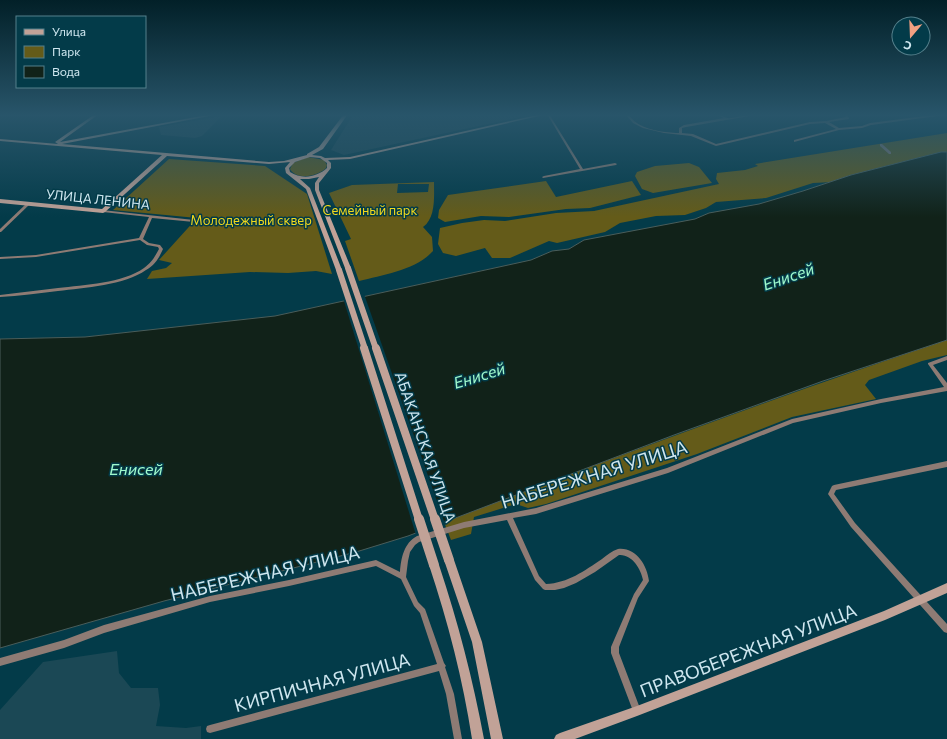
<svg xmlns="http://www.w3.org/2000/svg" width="947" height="739" font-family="Commissioner,sans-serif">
<rect width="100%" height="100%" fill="#033b49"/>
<g fill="#1b4855">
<path d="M359,114h175l-190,41 -13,-5 22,-35z"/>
<path d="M222,116l-20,20 -7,2 -34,-3 -2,-8z"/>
<path d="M117,651l2,22 12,15h27l2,17 -4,21 30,2 15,-2v13h-201v-29l43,-48z"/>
</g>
<g fill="#645b19" fill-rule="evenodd">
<path d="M947,133v19l-21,4 -75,19 -19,7 -19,1 -47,15 -50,4 -10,6 -21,7 -29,1 -36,7 -15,9 -48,11 -8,-2 -39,17h-18l-7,-10 -29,8 -13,-3 -5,-9 2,-16 22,-5 22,-3 21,1 51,-8 38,-2 125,-27 -3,-5 1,-6 28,-3 13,-4 -3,-2z"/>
<path d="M308,157l16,3 3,5 -1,3c-8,8 -29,13 -36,1l3,-6z"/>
<path d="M169,159l96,7 42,28 25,80 -16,-3 -28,2 -38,-1 -103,7 5,-8 14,-3 6,-5 -13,-3 38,-42 -84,-8z"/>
<path d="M689,163l10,4 13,16 -59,10 -11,-4 -7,-13 2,-4 18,-6z"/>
<path d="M546,181l10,16 76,-16 9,14 -51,13 -24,1 -57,8 -28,-1 -36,6 -7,-4 1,-8 9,-15z"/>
<path d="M434,182c0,14 2,36 -11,45l9,10 1,14c-17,19 -50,24 -74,30l-14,-40 6,-2 -22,-46 23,-8zM398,184h31l-1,8 -31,1z"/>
<path d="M947,340v15l-25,6 -53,19 -4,5 11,14 -84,18 -95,37 -151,50 -18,4 -12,-4 -42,13 -3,17 -20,6 -7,-18c167,-63 334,-126 503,-182z"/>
</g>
<path fill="#112219" stroke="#4a5d5a" d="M941,152h6v188l-124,41 -149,54 -266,101 -52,16 -192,49 -164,47v-309l85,-2 190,-21 256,-56 21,-9 17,-2 15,-9 111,-21 14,-6 50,-9 44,-13 48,-16z"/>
<path fill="#033b49" d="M364,294l81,230 -29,11 -73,-237z"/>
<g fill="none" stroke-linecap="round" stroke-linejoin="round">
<g fill="#8e7b74" fill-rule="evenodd">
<path d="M547,114h2l34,55 32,-6 2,1 -1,1 -73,13 -1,-1 2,-1 36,-7z"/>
<path d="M625,114h2c3,2 5,5 7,7 11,9 28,11 42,12h3v-5l5,-3 40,-7 -9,-4c5,0 8,3 12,4 6,1 21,-4 29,-4l-1,1 -69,12 -4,1v5l11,1 23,10 94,-22 16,-1 20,-4 -2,-3h2l3,4v1l-20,3 10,6 23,-2 8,-3 70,-9h6l-1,1 -74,10 -9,3 -23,2 -45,12v-2l42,-11 -11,-6 -15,1 -94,22 -25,-10 -27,-3 -21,-5 -10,-5z"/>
<path d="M880,144h2l9,8v2h-2l-9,-8z"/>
<path d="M27,203l3,1 -29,28h-1v-3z"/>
<path d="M102,210l92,10 2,1 -2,1 -42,-4 -9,21 6,4 11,2 3,4c-4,9 -8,16 -17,21 -21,15 -62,18 -88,21 -19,2 -39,5 -58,6v-2c19,-2 39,-5 58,-7 26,-3 65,-5 86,-20 8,-6 10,-10 15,-19l-1,-2 -11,-2 -7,-5 -104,17 -36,2v-2l36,-2 103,-17 10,-21 -46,-5h-1z"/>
<path d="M947,356v4l-14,5 14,18v8l-66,12 -88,20 -125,50 -132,41 -23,4 26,58 7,8c22,-1 38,-13 56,-25 5,-4 10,-8 16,-10 18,-2 29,16 31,32l-11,17 -19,49v6l22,58 -1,3 -3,1 -3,-1 -1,-3 -22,-58v-6l23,-53 9,-14c-2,-11 -11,-26 -24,-25l-24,17 -19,11 -12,5 -9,2h-10l-2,-1 -8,-9 -28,-60 -43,8 -45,14 -4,3 -5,7 -2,9 -2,16 12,25 7,7 19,54 2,3 -1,1 9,27 8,45h-8l-8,-45 -7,-23 -229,62 -3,-1 -1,-3 1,-3 3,-1 227,-61 -17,-51 -6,-7 -13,-27 -25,-13 -87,20 -79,16 -106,31 -40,15 -64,18v-8l64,-18 40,-15 106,-29 79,-16 87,-20 24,12c1,-14 4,-29 17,-36l47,-14 72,-14 131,-40 125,-49 89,-20 63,-12 -16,-23v-1z"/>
<path d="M947,461v6l-111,23 -2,4 21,29 92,101v9l-3,-1 -93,-105 -23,-33 4,-8 2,-1z"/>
</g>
<g fill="#c1a297" fill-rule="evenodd">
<path d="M95,114h4l-39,28 152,-28h8l-158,30 207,18 15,-1 23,-6v-1l12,-7 25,-33h4l-25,35 -11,6 9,1 4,2 25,-1 191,-43h7l-198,45 -22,1 3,3v5l-12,15v7l32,78 -3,2 -3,-2 -30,-78v-7l4,-6 -10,2h-9l10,9 32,82 -3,2 -3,-2 -30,-81 -20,-16 -1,-5 5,-6 -21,2 -102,-8 -62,56 -2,1 -103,-10v-4l102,10 60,-54 -162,-14v-2l58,5 -3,-2zM310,157l10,1 7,5v5c-10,9 -25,12 -37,4l-1,-4 6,-6z"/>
<path d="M449,555l3,2 2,3 28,82 21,97h-12l-19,-97 -28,-82 2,-3z"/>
<path d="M434,560l3,2 2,3c19,57 34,115 45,174h-12c-9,-59 -24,-117 -43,-174l2,-3z"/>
<path d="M947,583v10l-62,27 -248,96 -62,23h-21l2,-4 4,-2 77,-27 247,-95z"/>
</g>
<g stroke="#c1a297" stroke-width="6">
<path d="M348,268l28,81"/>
<path d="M339,270l26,79"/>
</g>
<g stroke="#c1a297" stroke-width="8">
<path d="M364,348l55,172"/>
<path d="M376,348l59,172"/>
</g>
<g stroke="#c1a297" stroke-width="10">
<path d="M419,519l15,46"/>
<path d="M435,519l14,41"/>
</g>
</g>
<linearGradient id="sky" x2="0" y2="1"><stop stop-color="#022028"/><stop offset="0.53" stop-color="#28556a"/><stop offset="1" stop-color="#28556a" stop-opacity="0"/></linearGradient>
<rect width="947" height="217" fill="url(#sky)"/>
<g text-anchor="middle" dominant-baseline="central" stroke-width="3" stroke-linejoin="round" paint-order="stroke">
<g font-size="13" fill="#cfe7f0" stroke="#033b49">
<text transform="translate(98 199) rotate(6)">УЛИЦА ЛЕНИНА</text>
</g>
<g font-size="13" fill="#f1d91e" stroke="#033b49">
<text x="370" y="210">Семейный парк</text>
<text x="251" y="220">Молодежный сквер</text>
</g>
<g font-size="15" fill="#cfe7f0" stroke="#033b49">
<text transform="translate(426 447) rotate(71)">АБАКАНСКАЯ УЛИЦА</text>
</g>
<g font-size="16" font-style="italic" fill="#a0f9cc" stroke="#033b49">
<text transform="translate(788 276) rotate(-19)">Енисей</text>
<text transform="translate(479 375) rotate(-17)">Енисей</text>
<text x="136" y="468">Енисей</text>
</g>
<g font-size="18" fill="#cfe7f0" stroke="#033b49">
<text transform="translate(594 474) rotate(-17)">НАБЕРЕЖНАЯ УЛИЦА</text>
<text transform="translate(265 573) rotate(-13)">НАБЕРЕЖНАЯ УЛИЦА</text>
<text transform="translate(748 650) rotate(-21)">ПРАВОБЕРЕЖНАЯ УЛИЦА</text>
<text transform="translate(322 682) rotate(-15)">КИРПИЧНАЯ УЛИЦА</text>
</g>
</g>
<rect x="16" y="16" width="130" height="72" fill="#033b49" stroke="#55808c"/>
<rect x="24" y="29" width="20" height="6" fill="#c1a297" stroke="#55808c"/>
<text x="52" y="36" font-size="12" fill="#cfe7f0">Улица</text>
<rect x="24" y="46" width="20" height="12" fill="#645b19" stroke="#55808c"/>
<text x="52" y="56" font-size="12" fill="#cfe7f0">Парк</text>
<rect x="24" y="66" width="20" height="12" fill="#112219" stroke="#55808c"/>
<text x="52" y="76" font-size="12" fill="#cfe7f0">Вода</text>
<g transform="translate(911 36) rotate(199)"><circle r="19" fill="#033b49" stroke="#55808c"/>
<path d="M0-3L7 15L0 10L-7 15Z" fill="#f2a081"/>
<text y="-6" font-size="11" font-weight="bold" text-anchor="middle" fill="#cfe7f0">С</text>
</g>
</svg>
